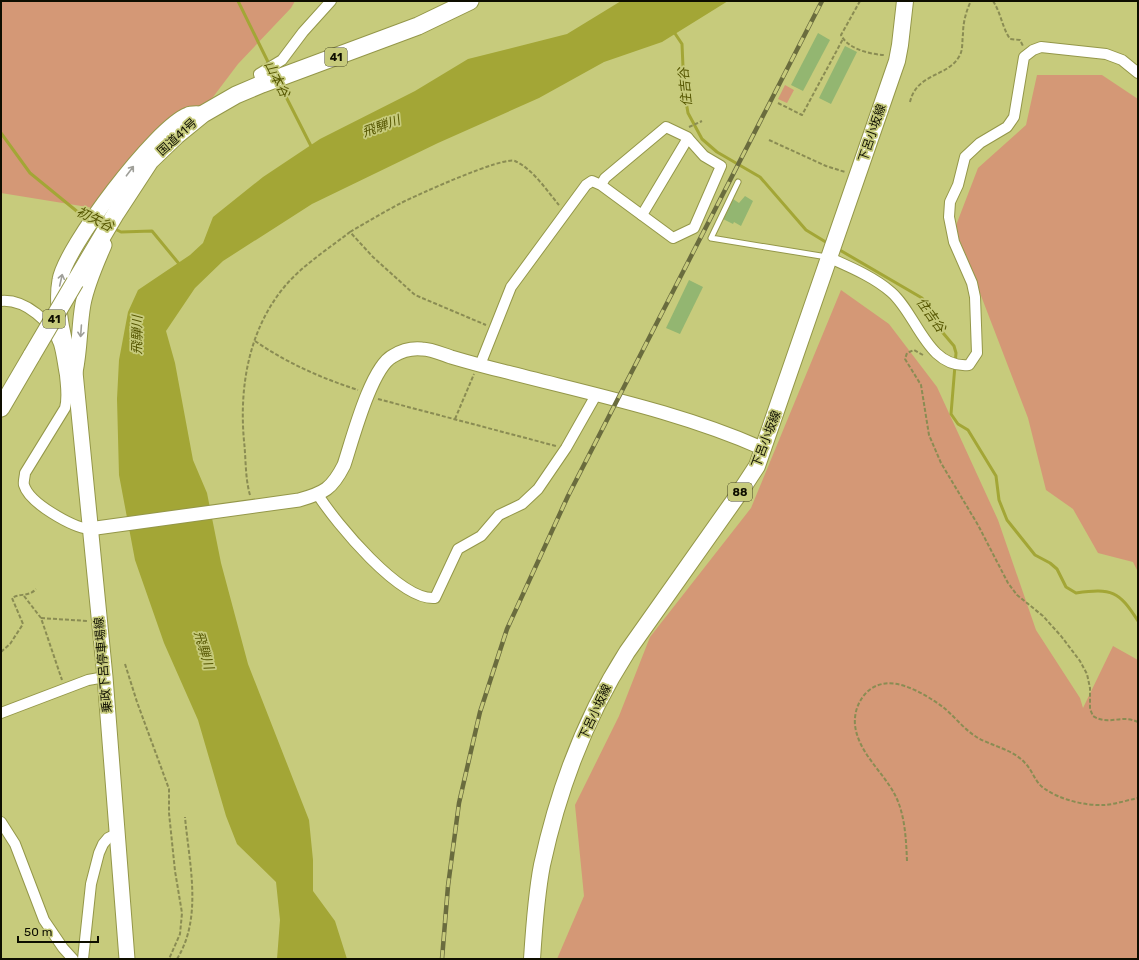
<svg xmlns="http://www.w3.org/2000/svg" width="1139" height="960" font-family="Rubik,'Noto Sans JP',sans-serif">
<rect width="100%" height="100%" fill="#c7cb7c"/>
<g fill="#d49876">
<path d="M1,1h294l-4,7 -53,56 -34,45 -92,102 -111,-18z"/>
<path d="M1037,75h65l36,24v473l-5,-10 -35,-9 -25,-44 -27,-19 -18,-72 -73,-190 23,-60 48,-43z"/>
<path d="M785,85l9,5 -7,13 -9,-4z"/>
<path d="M841,290l48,34 48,63 61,133 38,110 44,68 3,10 30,-62 25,14v299h-581l27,-63 -9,-91 44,-89 31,-79 101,-129z"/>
</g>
<path fill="#a3a636" d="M621,1h107l-66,41 -58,20 -65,36 -101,45 -126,61 -89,57 -28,27 -29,43 9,32 18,97 14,33 14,70 27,101 61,156 4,40v31l22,30 12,38h-70l3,-39 -4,-38 -39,-38 -11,-28 -28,-96 -34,-77 -29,-83 -16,-85 -2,-76 2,-39 9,-48 10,-22 52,-35 13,-12 10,-26 50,-40 57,-38 95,-48 53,-32 99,-25z"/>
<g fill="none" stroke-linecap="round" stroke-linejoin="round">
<g stroke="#a3a636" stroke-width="3">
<path d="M238,1l32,65"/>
<path d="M674,32l8,12 2,46 4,23 14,26 15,13 43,25 46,53 23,14"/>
<path d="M279,83l33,65"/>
<path d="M1,133l29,40 49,40 10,5"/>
<path d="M113,228l8,4 31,-1 28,34"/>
<path d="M838,249l84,49 16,29 16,19 2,7 -5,61 7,10 10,6 28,46 3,24 8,20 28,35 15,8 7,6 9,18 10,6c36,-5 43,-2 62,28"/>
</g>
</g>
<g fill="#93b671">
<path d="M818,33l12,7 -27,51 -12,-6z"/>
<path d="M845,46l12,6 -26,52 -12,-6z"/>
<path d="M745,196l8,5 -12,25 -7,-4 -1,2 -10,-5 10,-20 6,4z"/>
<path d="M689,280l14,7 -23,47 -14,-6z"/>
</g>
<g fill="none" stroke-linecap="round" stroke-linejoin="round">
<defs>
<path id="service" d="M738,182l-27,56 116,19"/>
<g id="minor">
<path d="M262,84l-3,-10 23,-14 21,-28 28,-31"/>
<path d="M642,215l46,-77"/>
<path d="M830,258c20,9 44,19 61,34 26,22 36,77 78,73l8,-12 -2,-56 -3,-14 -18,-41 -5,-25 1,-15 8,-17 7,-28 15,-14 27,-16 7,-10 10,-60 9,-7 8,-3 65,7 16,6 16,13"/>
<path d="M1,301c24,-2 51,21 58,43 3,10 4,21 6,31 1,12 3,22 0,33l-40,65c0,3 -2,9 -1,12 5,18 48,42 65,44"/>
<path d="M480,365l31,-78 75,-102 6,-4 9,4 72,53 21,-10 27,-62 -17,-10 -17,-19 -21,-10 -61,51 -4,7"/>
<path d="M318,495c18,28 82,106 117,103l23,-49 23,-13 18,-21 23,-11 16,-15 28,-41 30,-53"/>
<path d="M1,713l87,-33 17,-3"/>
<path d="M1,822l14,22 29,76 19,28 10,11"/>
<path d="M83,959l8,-75 8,-31 4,-9 5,-6 8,-4"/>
</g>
<path id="tertiary" d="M89,529l210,-29c25,-7 33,-11 45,-35 8,-24 27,-98 49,-109 8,-5 19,-8 29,-7 9,0 20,5 29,8 17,5 35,10 52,14 88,23 178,41 261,78"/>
<g id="secondary">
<path d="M104,245c-8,19 -17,38 -21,59 -4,22 -3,45 -8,68l30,305 22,282"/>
<path d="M75,372c-11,-25 -20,-65 -15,-92 5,-32 96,-153 128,-165 4,-2 10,-1 15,-1"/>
</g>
<path id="primary" d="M532,959c2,-31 4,-63 10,-94 16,-74 44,-149 85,-213l111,-157 19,-29 140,-405 3,-16 5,-44"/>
<g id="trunk">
<path d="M75,282l41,-69 34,-52 26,-25 27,-22 33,-19 26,-11 156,-58 52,-25"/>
<path d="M1,408l31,-53"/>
</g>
</defs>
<use href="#service" stroke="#949749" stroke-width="7"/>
<use href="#minor" stroke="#949749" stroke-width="12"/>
<use href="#tertiary" stroke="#949749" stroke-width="15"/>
<use href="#secondary" stroke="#949749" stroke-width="17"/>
<use href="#primary" stroke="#949749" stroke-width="18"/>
<use href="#trunk" stroke="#949749" stroke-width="19"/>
<g stroke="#8a8c53" stroke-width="2" stroke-dasharray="4 2" stroke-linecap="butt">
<path d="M860,1l-19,34c7,14 28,19 43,20"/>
<path d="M993,1c8,12 9,26 17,38l10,1 3,6"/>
<path d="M910,102c7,-30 38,-24 50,-47 3,-6 2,-14 3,-21 0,-11 3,-23 8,-33"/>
<path d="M778,103l24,12 41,-76"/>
<path d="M689,127l13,-6"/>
<path d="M769,140l57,26 19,6"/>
<path d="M350,232c17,-10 34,-20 51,-29 16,-8 102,-47 114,-42 18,8 32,30 44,44"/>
<path d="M255,341c32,22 66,37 103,49"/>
<path d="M923,355l-9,-5 -7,3 -2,6 16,26 8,50 12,28 37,62 30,58 9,12 26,21 18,20 19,25 7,13 3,14v21l3,7c15,10 29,-2 45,6"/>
<path d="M378,399l178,47"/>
<path d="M455,419l19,-45"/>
<path d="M250,495c-5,-17 -4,-37 -6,-54 -5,-55 5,-112 41,-155 18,-21 43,-37 65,-54l23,25 42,38 71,30"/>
<path d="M24,596l17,22 21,62"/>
<path d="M41,618l47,3"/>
<path d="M1,652l9,-8 13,-20 -11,-26c8,-5 17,-1 24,-9"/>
<path d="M125,664l12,38 32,87v24l6,58 7,42 -2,21 -11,25"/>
<path d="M907,861c-1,-23 -2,-48 -13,-68 -12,-22 -36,-41 -39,-68 -1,-12 3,-24 12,-33 22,-21 56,1 76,15 11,9 20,21 32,29 15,10 38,13 50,27 8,8 10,20 20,26 16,11 41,17 60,16 11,-1 23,-5 33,-7"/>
<path d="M177,959c26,-42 12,-96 8,-142"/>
</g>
<use href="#service" stroke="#fff" stroke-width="5"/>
<use href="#minor" stroke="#fff" stroke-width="10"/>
<use href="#tertiary" stroke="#fff" stroke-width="13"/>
<use href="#secondary" stroke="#fff" stroke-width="15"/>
<use href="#primary" stroke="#fff" stroke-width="16"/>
<use href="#trunk" stroke="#fff" stroke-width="17"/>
<defs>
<path id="rail" d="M442,959l6,-73 11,-83 21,-91 27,-83 61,-133 254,-495"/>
</defs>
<use href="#rail" stroke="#6a6c3e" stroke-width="4.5"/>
<use href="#rail" stroke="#c7cb7c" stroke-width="3" stroke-dasharray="9" stroke-linecap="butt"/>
<defs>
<path id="trunk-bridge" d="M32,355l43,-73"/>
</defs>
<use href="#trunk-bridge" stroke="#949749" stroke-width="19" stroke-linecap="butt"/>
<use href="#trunk-bridge" stroke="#fff" stroke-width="17"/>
</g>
<defs><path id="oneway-shaft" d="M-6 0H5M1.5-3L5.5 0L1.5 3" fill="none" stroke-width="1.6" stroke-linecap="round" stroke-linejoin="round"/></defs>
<g stroke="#9f9f99">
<use href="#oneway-shaft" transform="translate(130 171) rotate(-53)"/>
<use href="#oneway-shaft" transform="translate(61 280) rotate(-77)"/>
<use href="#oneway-shaft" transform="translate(81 331) rotate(94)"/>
</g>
<g text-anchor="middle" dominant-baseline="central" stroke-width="3.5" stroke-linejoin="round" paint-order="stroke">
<g fill="#c7cb7c" stroke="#464725" stroke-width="1">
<rect x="325" y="48" width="22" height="18" rx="3"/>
<rect x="43" y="310" width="22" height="18" rx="3"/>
<rect x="728" y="483" width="24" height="18" rx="3"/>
</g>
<g font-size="11" font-weight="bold" fill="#0e0e00">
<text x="336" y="57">41</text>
<text x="54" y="319">41</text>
<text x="740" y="492">88</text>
</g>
<g font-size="12" fill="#0e0e00" stroke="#c7cb7c">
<text transform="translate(872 133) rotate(-71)">下呂小坂線</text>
<text transform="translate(177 137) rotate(-42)">国道41号</text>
<text transform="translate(766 439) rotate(-69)">下呂小坂線</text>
<text transform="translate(103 665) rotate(-95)">乗政下呂停車場線</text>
<text transform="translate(595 712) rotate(-65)">下呂小坂線</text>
</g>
<g font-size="13" font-style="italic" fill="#555600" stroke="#c7cb7c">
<text transform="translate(277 79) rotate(63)">山本谷</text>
<text transform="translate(685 87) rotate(-96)">住吉谷</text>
<text transform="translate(381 126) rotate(-20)">飛騨川</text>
<text transform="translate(95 219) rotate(26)">初矢谷</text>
<text transform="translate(931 315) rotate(54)">住吉谷</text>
<text transform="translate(137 335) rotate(-89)">飛騨川</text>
<text transform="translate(204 650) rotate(74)">飛騨川</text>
</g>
</g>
<rect width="1139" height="960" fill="none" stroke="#0e0e00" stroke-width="4"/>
<path d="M18 936v6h80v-6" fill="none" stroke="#0e0e00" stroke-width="2"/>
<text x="24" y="936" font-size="12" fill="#0e0e00" stroke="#c7cb7c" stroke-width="3" paint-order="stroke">50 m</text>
</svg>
